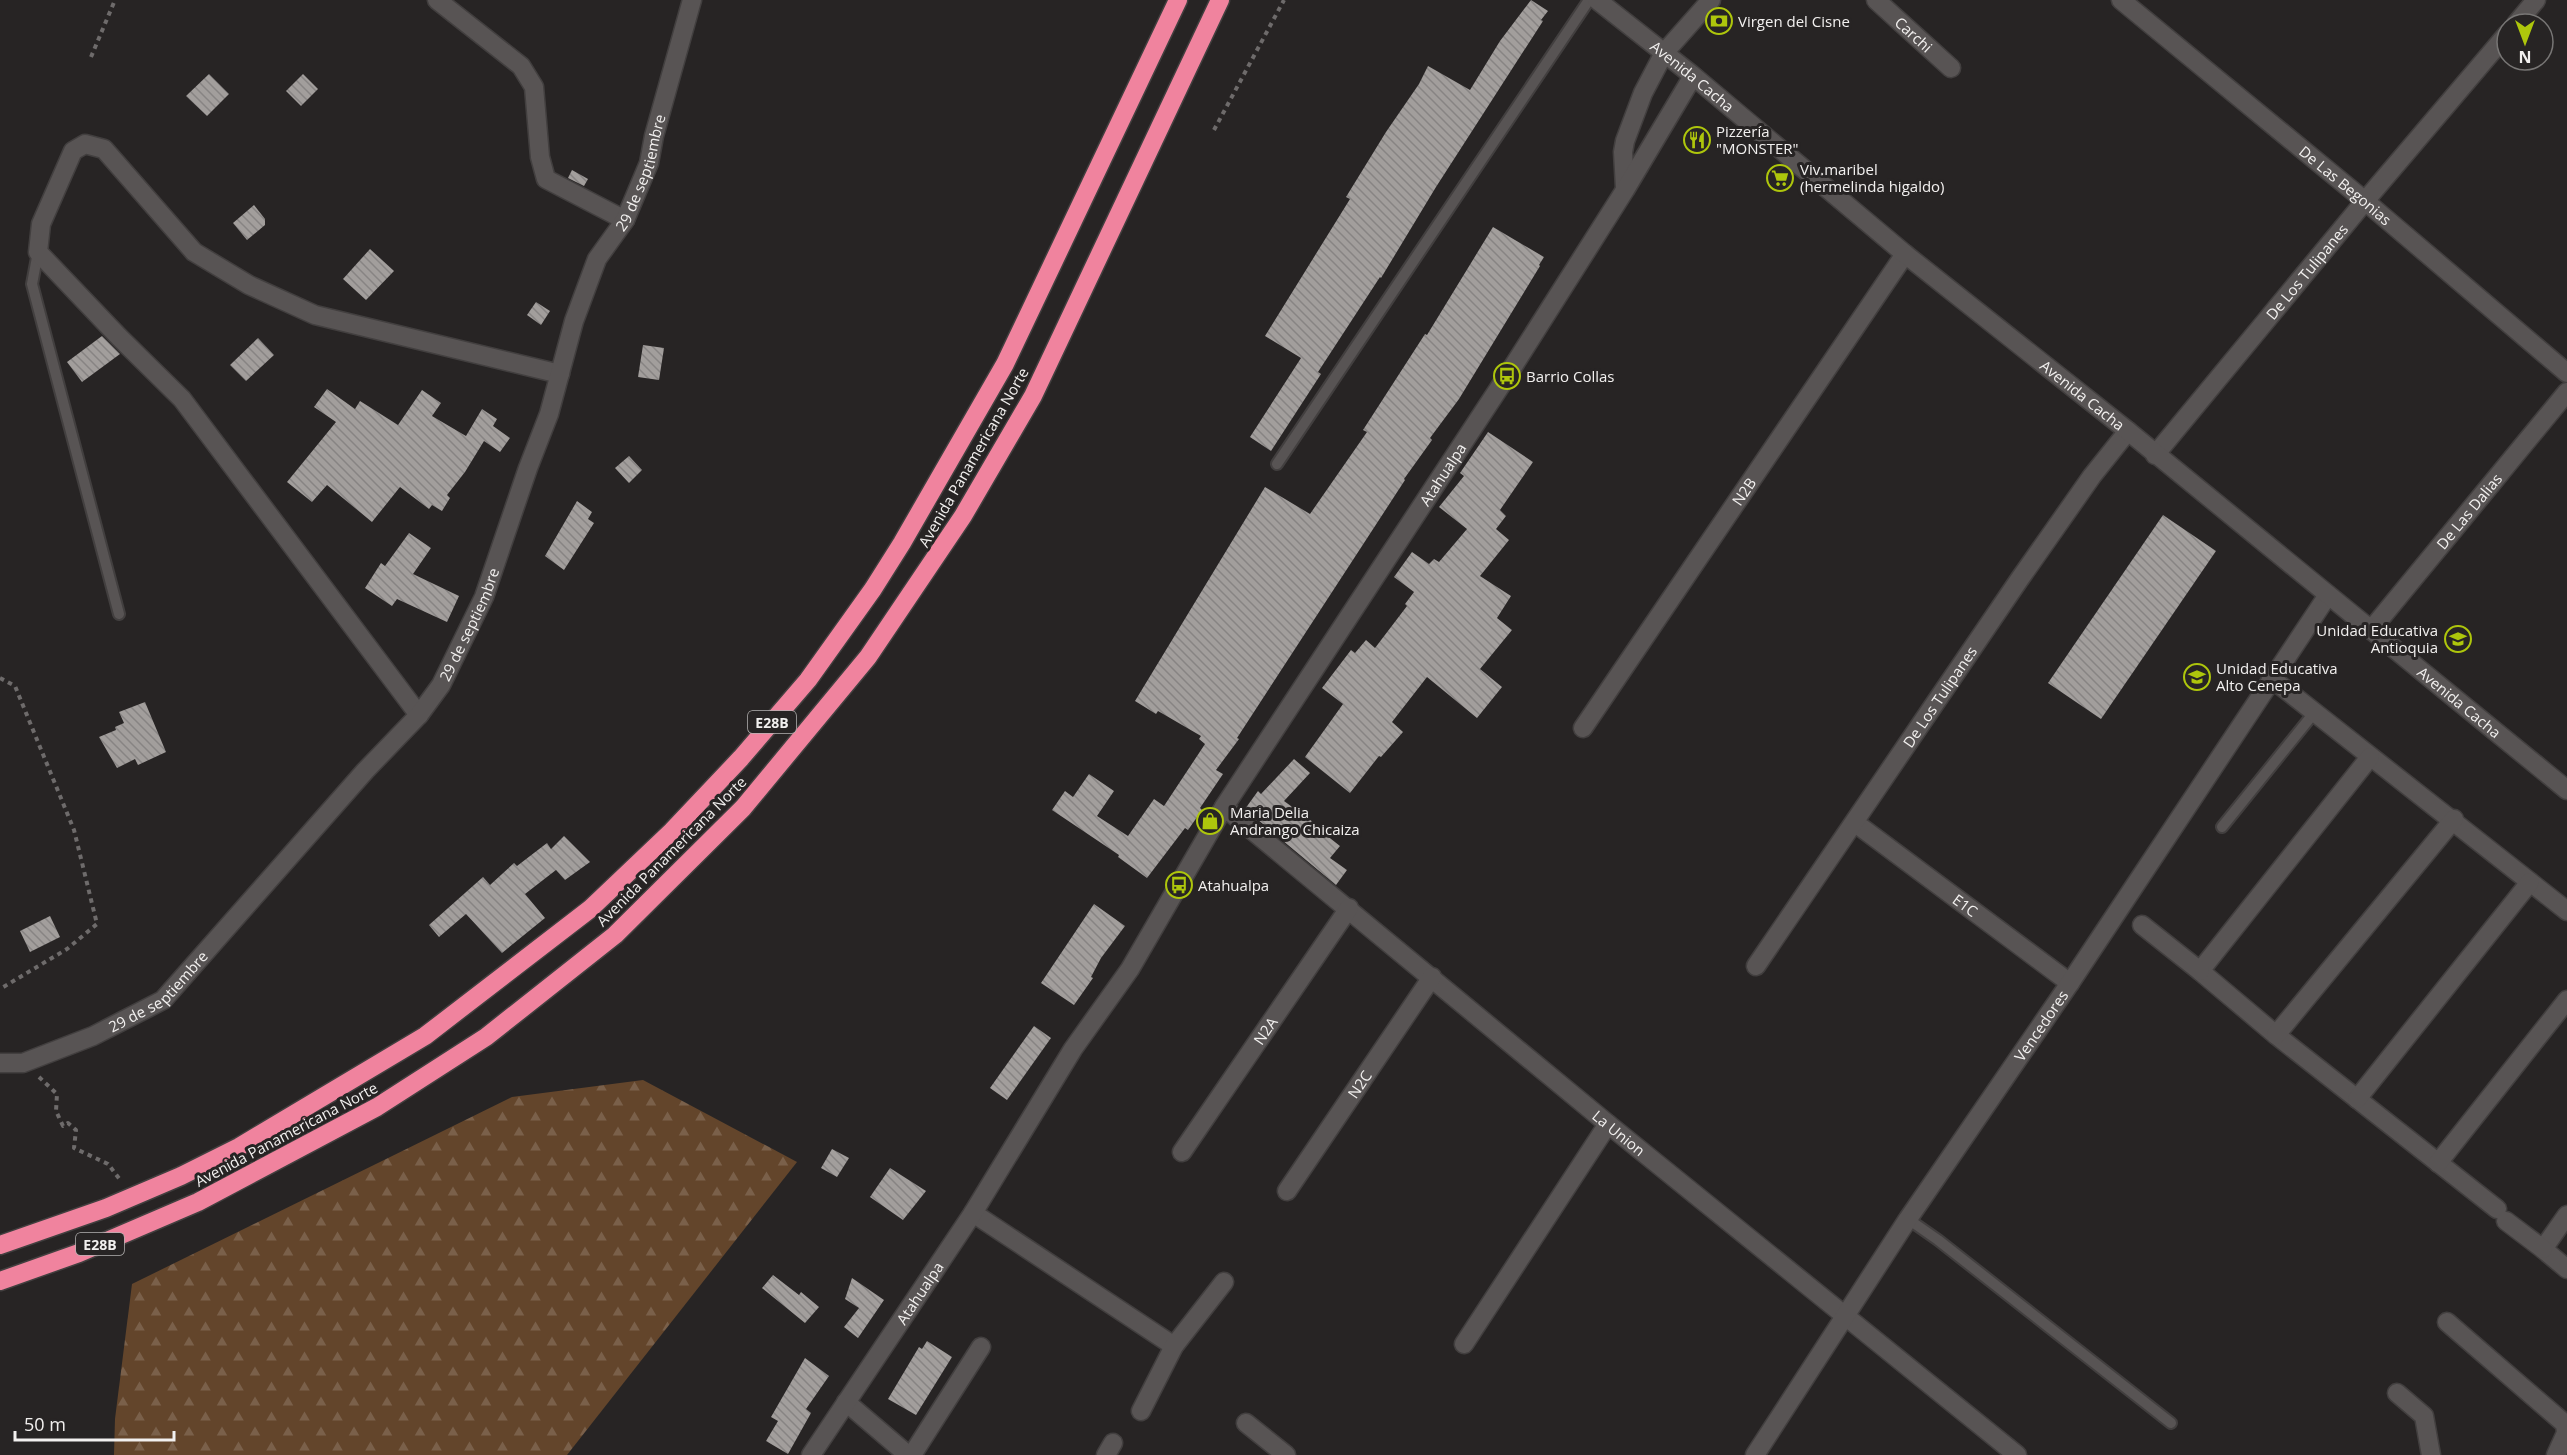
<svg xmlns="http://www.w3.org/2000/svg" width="2567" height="1455" font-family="'Open Sans',sans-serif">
<defs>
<pattern id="forest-firs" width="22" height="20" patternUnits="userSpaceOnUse" patternTransform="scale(1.5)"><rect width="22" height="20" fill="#63452b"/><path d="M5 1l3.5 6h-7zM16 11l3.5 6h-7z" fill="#7a604a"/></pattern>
<pattern id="building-back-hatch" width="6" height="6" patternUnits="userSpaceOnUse" patternTransform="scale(1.5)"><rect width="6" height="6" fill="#a29e9c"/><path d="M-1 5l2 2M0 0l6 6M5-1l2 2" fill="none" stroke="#878483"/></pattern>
</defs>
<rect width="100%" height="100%" fill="#272424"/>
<path fill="url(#forest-firs)" d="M643,1080l154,82 -230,293h-453l1,-36 17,-135 380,-187z"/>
<g fill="url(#building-back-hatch)">
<path d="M1531,0l17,11 -7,9 2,1 -107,166 -55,91 -1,-1 -62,95 3,2 -50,77 -21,-14 51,-79 -36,-22 85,-137 -4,-2 40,-65 33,-48 9,-18 42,24 30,-49z"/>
<path d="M209,74l20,20 -22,22 -21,-20z"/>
<path d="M303,74l15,15 -17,17 -15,-15z"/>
<path d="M572,170l16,9 -4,7 -16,-8z"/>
<path d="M254,205l11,14v6l-18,15 -14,-17z"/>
<path d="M1493,227l51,30 -5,8 1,1 -81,133 -29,39 2,2 -28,39 1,1 -168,258 2,1 -23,31 7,4 -23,34 2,2 -14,20 -3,-2 -38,50 -29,-21 1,-2 -67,-45 13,-19 8,6 16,-23 25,17 -17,25 31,20 26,-37 10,7 41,-62 -6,-5 2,-3 -43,-25 -2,3 -21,-13 130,-214 45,27 57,-82 -4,-2 62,-96 2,1z"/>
<path d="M370,249l24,22 -28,29 -23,-21z"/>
<path d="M536,302l14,9 -9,14 -14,-10z"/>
<path d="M102,336l18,18 -38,28 -15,-20z"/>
<path d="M258,338l16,17 -28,26 -16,-16z"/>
<path d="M643,345l21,3 -5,32 -21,-3z"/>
<path d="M327,389l28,20 5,-8 38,24 24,-35 19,13 -9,13 34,20 16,-27 15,10 -4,7 17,12 -10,14 -16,-11 -19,31 -18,23 3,3 -8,13 -10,-6 -3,4 -29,-22 -28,35 -45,-37 -15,17 -25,-20 49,-60 -22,-15z"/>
<path d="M1488,432l45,30 -33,48 6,6 -10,13 13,11 -29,36 31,20 -14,22 15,12 -32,39 22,18 -25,31 -50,-41 -35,45 11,10 -22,25 -2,-1 -29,37 -45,-36 38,-53 -21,-16 29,-38 4,3 11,-13 9,8 32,-42 -2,-2 9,-12 -20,-15 18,-25 17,12 5,-5 5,3 28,-33 -28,-22 25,-31 -4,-3z"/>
<path d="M629,456l13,14 -13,13 -14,-15z"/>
<path d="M577,501l15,11 -4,7 6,4 -30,47 -19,-14z"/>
<path d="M2163,515l53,36 -115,168 -53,-36z"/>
<path d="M409,533l22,15 -18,26 46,22 -12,26 -50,-23 -5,7 -27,-18 16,-25 4,3z"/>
<path d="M145,702l21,50 -28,13 -3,-6 -18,9 -18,-31 17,-7 -1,-3 9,-4 -5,-11z"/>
<path d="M1294,759l16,14 -26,28 44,32 -2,2 14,11 -10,12 17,12 -11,15 -91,-76 13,-18 3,3z"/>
<path d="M564,836l26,26 -25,18 -9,-10 -31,24 20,24 -43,35 -36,-39 -27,23 -10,-12 54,-48 7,8 24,-22 3,3 30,-23 4,6z"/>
<path d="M1094,904l31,22 -24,32 -10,19 2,1 -19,27 -33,-22z"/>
<path d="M50,916l10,21 -30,15 -10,-21z"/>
<path d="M1034,1026l17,12 -44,62 -17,-12z"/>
<path d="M832,1149l17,9 -12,19 -16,-9z"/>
<path d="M890,1168l36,23 -23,29 -33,-23z"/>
<path d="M773,1275l26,20 2,-3 18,15 -14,16 -43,-35z"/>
<path d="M852,1278l32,22 -26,38 -14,-11 15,-19 -14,-9z"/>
<path d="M927,1341l25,16 -36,58 -28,-16 31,-52 3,2z"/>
<path d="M805,1358l24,18 -23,33 5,4 -23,41 -22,-13 12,-20 -7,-4z"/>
</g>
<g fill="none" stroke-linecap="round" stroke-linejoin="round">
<defs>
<g id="lane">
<path d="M38,252l-6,32 87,330"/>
<path d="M1277,464l312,-464"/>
<path d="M2222,827l92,-114"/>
<path d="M1908,1219l30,21 233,183"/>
</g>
<g id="street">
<path d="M437,0l84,66 13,21 6,70 6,22 79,41"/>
<path id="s1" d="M1876,0l75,68"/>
<path id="s2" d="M2121,0l244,201 202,172"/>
<path d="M2516,24l20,-24"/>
<path id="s3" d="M2155,455l210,-254 142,-167"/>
<path id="s4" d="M2371,630l196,-238"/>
<path d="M2271,678c99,78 198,155 296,233"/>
<path d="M419,715l-237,-316 -63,-62 -81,-85 3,-28 32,-73 12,-7 19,5 90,103 55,33 66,30 245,59"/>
<path id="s5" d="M1583,728l322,-474"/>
<path d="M2370,757l-170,214 76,64 221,174"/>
<path id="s6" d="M1224,807l384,317 409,331"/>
<path id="s7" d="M1862,828l208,155"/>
<path d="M2142,925l58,46"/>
<path id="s8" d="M1756,966l263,-386 73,-104 36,-45"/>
<path d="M2276,1035l178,-216"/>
<path id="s9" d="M0,1063h23l70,-27 70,-36 202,-229 54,-56 22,-30 43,-88 44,-129 21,-54 25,-93 23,-62 28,-39 24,-57 5,-27 38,-136"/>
<path d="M2357,1099l173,-217"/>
<path id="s10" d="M1182,1152l167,-244"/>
<path d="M2438,1163l129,-163"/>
<path id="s11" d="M1287,1191l145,-214"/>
<path d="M973,1213l201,133"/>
<path d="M2567,1215l-24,34 24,20"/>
<path d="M2506,1221l37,28"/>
<path d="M2447,1322l118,102 1,9 -10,22"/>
<path d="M1464,1344l144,-220"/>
<path d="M2397,1393l27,23 7,39"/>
<path d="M846,1402l62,53"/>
<path d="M1141,1411l33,-65 50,-64"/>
<path d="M1246,1423l40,32"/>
<path d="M912,1455l69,-108"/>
<path d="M1106,1455l7,-12"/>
<path id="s12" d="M1755,1455l153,-236 162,-236 258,-388"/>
</g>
<g id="secondary">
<path id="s13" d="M1597,0l94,74 214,180 223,177 439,359"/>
<path d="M1625,188l-2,-36 2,-11 18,-48 21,-40 47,-53"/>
<path id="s14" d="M811,1455l162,-242 100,-164 57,-80 94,-162 283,-431 118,-186 68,-114"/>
</g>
<g id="highway">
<path d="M0,1245l106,-37 75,-32 58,-29 186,-111 165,-127 82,-78 69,-73 67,-78 65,-91 29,-46 103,-179 173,-364"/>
<path d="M0,1281l79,-28 119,-51 179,-95 109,-70 129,-102 128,-127 125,-151 95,-141 70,-120 187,-396"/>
</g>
</defs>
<use href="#lane" stroke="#423f3f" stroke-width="14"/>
<use href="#street" stroke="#423f3f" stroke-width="21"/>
<use href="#secondary" stroke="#423f3f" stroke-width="21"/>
<use href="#highway" stroke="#423f3f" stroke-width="21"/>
<g stroke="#6e6b6b" stroke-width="4" stroke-dasharray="4.5 4.5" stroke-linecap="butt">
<path d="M91,57l24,-57"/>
<path d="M1214,130l70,-130"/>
<path d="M0,678l15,8 59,144 23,94 -30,25 -67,40"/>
<path d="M39,1077l18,17 -1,17 7,15 5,-3 8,7 -2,18 34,16 13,17"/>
</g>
<use href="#lane" stroke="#585454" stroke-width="10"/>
<use href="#street" stroke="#585454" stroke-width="18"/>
<use href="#secondary" stroke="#585454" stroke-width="18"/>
<use href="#highway" stroke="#f0839e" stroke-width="18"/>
</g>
<defs>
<symbol id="bank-ring" viewBox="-11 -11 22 22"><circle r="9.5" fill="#272424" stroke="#aec60c" stroke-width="1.5"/><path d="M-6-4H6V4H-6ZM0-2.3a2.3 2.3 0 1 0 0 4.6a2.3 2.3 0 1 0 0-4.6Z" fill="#aec60c"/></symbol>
<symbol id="restaurant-ring" viewBox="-11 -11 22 22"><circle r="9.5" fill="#272424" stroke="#aec60c" stroke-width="1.5"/><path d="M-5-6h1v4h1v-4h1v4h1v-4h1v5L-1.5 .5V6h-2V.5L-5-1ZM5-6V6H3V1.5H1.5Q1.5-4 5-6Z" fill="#aec60c"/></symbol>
<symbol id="supermarket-ring" viewBox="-11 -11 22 22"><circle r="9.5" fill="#272424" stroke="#aec60c" stroke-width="1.5"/><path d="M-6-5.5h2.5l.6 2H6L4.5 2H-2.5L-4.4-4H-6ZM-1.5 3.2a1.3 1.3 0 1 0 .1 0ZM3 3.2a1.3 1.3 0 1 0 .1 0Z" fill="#aec60c"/></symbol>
<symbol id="bus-ring" viewBox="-11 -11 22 22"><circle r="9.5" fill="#272424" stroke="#aec60c" stroke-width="1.5"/><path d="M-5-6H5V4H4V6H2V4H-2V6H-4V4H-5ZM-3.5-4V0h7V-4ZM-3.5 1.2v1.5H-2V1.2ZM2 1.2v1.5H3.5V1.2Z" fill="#aec60c"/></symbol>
<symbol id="school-ring" viewBox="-11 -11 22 22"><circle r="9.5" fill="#272424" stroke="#aec60c" stroke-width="1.5"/><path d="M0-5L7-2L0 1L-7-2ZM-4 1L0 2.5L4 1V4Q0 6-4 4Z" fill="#aec60c"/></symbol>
<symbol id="university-ring" viewBox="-11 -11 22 22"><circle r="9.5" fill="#272424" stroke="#aec60c" stroke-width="1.5"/><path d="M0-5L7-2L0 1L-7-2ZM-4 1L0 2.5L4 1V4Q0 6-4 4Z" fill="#aec60c"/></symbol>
<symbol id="shop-ring" viewBox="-11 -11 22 22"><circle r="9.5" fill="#272424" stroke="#aec60c" stroke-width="1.5"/><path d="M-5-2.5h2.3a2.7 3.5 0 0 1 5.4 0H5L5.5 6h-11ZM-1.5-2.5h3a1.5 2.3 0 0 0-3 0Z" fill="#aec60c"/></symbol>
</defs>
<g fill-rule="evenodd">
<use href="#bank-ring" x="1704" y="6" width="30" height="30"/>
<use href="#restaurant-ring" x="1682" y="125" width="30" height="30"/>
<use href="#supermarket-ring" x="1765" y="163" width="30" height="30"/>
<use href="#bus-ring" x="1492" y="361" width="30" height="30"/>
<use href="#school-ring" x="2443" y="624" width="30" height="30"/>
<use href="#university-ring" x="2182" y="662" width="30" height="30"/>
<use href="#shop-ring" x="1195" y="806" width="30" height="30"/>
<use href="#bus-ring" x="1164" y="870" width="30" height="30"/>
</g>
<g text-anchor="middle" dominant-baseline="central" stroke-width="6" stroke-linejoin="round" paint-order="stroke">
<g fill="#272424" stroke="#b5b3b2" stroke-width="1.5">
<rect x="748" y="711" width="48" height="22" rx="4.5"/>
<rect x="76" y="1233" width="48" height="22" rx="4.5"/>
</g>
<g font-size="14" font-weight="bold" fill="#f2f0ef">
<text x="772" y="722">E28B</text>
<text x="100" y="1244">E28B</text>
</g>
<g font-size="15" fill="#f2f0ef" stroke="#272424" text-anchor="start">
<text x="1738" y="21">Virgen del Cisne</text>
<text x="1716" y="131">Pizzería<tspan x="1716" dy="17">"MONSTER"</tspan></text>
<text x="1800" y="169">Viv.maribel<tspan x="1800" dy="17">(hermelinda higaldo)</tspan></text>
<text x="1526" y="376">Barrio Collas</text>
<text x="2438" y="630" text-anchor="end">Unidad Educativa<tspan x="2438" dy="17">Antioquia</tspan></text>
<text x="2216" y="668">Unidad Educativa<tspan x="2216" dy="17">Alto Cenepa</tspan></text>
<text x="1230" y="812">Maria Delia<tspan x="1230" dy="17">Andrango Chicaiza</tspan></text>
<text x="1198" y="885">Atahualpa</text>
</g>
<g font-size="15" fill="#f2f0ef" stroke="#272424">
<text stroke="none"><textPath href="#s1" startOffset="51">Carchi</textPath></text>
<text stroke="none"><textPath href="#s13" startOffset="122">Avenida Cacha</textPath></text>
<text stroke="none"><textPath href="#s9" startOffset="1150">29 de septiembre</textPath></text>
<text stroke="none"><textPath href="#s2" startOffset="291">De Las Begonias</textPath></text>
<text stroke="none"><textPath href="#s3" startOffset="238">De Los Tulipanes</textPath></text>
<text stroke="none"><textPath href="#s13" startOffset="626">Avenida Cacha</textPath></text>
<text transform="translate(973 457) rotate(-60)">Avenida Panamericana Norte</text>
<text stroke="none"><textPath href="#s14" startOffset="1167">Atahualpa</textPath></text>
<text stroke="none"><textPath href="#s5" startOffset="286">N2B</textPath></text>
<text stroke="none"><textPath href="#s4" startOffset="154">De Las Dalias</textPath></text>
<text stroke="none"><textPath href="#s9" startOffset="664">29 de septiembre</textPath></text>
<text stroke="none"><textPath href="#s8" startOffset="326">De Los Tulipanes</textPath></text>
<text stroke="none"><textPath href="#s13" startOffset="1112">Avenida Cacha</textPath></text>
<text transform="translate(671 851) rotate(-45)">Avenida Panamericana Norte</text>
<text stroke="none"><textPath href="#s7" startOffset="129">E1C</textPath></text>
<text stroke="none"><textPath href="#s9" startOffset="178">29 de septiembre</textPath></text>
<text stroke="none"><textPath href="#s12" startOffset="516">Vencedores</textPath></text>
<text stroke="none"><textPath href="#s10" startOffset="147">N2A</textPath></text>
<text stroke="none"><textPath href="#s11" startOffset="129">N2C</textPath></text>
<text stroke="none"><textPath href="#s6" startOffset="512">La Union</textPath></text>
<text transform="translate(286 1134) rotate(-28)">Avenida Panamericana Norte</text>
<text stroke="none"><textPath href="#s14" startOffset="195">Atahualpa</textPath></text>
</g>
</g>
<g transform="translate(2525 42) rotate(180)"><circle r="28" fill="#272424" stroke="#787675" stroke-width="1.5"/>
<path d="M0-4.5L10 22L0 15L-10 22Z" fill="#aec60c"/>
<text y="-9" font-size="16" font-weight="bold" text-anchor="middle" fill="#f2f0ef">N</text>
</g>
<path d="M15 1431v9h159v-9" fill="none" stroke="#f2f0ef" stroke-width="3"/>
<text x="24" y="1431" font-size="18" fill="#f2f0ef" stroke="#272424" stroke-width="4.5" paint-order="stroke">50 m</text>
</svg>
